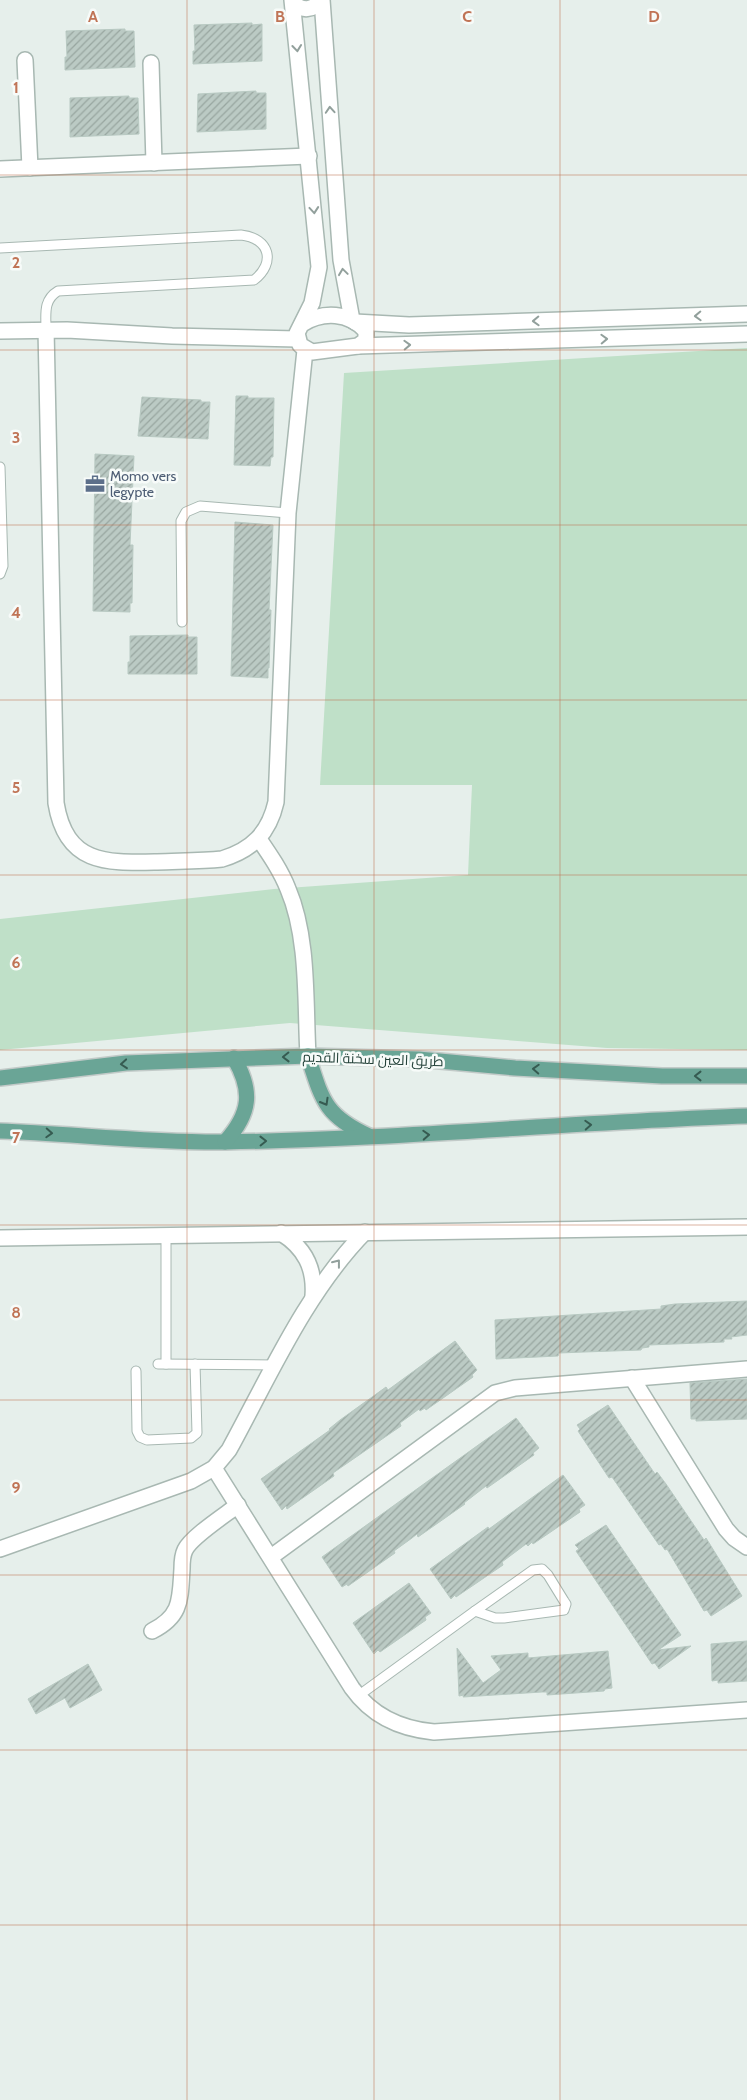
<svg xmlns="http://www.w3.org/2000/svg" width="747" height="2100" font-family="Cabin,Cairo,sans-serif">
<defs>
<pattern id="building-hatch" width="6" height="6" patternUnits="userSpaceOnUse" patternTransform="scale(1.25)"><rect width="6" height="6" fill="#bbcac4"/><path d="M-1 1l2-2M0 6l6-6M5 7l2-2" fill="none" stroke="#98a6a0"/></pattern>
</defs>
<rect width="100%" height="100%" fill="#e6efeb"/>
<path fill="#bfe0c8" d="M747,348v702l-140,-2 -317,-25 -290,27v-131l274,-30 194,-14 4,-90h-152l24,-412z"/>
<g fill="url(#building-hatch)" stroke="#b8c9c2">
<path d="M252,23v2l10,-1v37l-69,3v-13h2l-1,-26z"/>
<path d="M125,29v2h9l1,36 -70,3v-13h2l-1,-26z"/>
<path d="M256,91v2h10v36l-69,3 1,-38z"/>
<path d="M129,96v2h9l1,36 -69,3v-39z"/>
<path d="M236,396h12v2h26l-1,59h-2l-1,9 -36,-1z"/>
<path d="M142,397l59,3v2h9l-2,37 -70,-3z"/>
<path d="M95,454l39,2 -4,89h3l-1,58h-2v9l-37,-1z"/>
<path d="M235,522l38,3 -4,85h2l-2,58h-1v10l-37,-2z"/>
<path d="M188,635v2h9v37h-69v-12h2v-26z"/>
<path d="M747,1301v34l-16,2 1,2h-8v3l-75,3v2l-7,1 -1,2 -57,2 -25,1 -1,3 -62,3 -1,-39 166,-11v-3l14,-2z"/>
<path d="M455,1341l22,29 -5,5 1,2 -47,33 -1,-2 -5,3 -1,-2 -19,14 1,3 -68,47 1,3 -47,33 -1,-3 -4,4 -21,-31 69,-49 -1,-1 11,-9 46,-33 2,3z"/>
<path d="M747,1379v40l-51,2v-2h-5l-1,-36z"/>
<path d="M608,1405l47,69 2,-2 9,12 38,56 2,-2 36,58 -31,20 -4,-6 -3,1 -37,-62 -2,1 -4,-6 -2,1 -47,-68 -3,1 -31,-47 2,-2 -3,-4z"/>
<path d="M516,1418l23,30 -6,5 1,2 -47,33 -1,-2 -22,17 1,1 -47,33 -1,-3 -5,4 -18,13 1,2 -47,33 -1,-2 -5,3 -20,-30z"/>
<path d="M563,1475l22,30 -6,4 1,3 -47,32 -1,-2 -4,4 -2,-2 -24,18 1,3 -47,32 -1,-2 -4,4 -21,-30 58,-42 1,2z"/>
<path d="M606,1525l75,110 -23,15 33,-4 -32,23 -4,-6 -3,1 -76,-113 3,-2 -4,-4z"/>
<path d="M409,1583l22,30 -6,4 1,3 -46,32 -2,-2 -4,4 -21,-31z"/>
<path d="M747,1641v40l-29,2v-3l-6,1 -1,-37z"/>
<path d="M457,1648l26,35 18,-13 -10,-14 37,-3v5l80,-7 4,37 -7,1 -1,2 -57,4v-3h-5l-79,5 1,-2 -5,1z"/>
<path d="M88,1664l14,26 -32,18 -5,-10 -29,16 -8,-15z"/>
</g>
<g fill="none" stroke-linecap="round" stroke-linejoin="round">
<defs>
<g id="lane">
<path d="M0,248l241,-13c29,3 35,28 13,45l-196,11c-15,9 -12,23 -12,38"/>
<path d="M0,467l3,99 -3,8"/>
<path d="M182,622l-1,-101 5,-9 14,-6 88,7"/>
<path d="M166,1235v129"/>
<path d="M158,1364l118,1"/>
<path d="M136,1371l1,60 3,6 7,3 44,-2 6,-5 -2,-69"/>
<path d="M542,1569l6,6 16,26 2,3 -2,6 -60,8h-9l-20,-7 58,-41z"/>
<path d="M358,1696l117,-85"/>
</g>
<g id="street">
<path d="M292,0l27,267 -7,36 -15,30 3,12 12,7 46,-6 8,-6v-9c-17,-19 -43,-20 -64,-7"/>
<path d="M322,0l19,260 11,60"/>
<path d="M293,3c9,8 20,8 28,-3"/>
<path d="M25,60l5,108"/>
<path d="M151,63l3,100"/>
<path d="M0,169l309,-13"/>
<path d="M355,322l54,3 338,-11"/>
<path d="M46,329l10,474c10,62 51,60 101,59 22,-1 44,-1 65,-3 30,-9 47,-26 54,-57l12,-289 17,-163"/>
<path d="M0,331l67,-1 105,6 125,3"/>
<path d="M358,346l389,-12"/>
<path d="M259,839c11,16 22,32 29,50 21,49 17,114 20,167"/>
<path d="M281,1233c24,15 34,35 32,63"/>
<path d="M0,1238l747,-11"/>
<path d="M632,1378l94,151 8,9 13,9"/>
<path d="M214,1468l138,220c20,28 49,41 82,44l313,-22"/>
<path d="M0,1549l191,-68 23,-13 15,-18c40,-73 77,-158 136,-218"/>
<path d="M271,1557l224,-164 20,-5 232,-19"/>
<path d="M152,1631c30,-15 28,-32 30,-62 0,-6 0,-13 3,-19 6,-13 40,-35 53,-45"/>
</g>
<g id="primary">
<path d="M308,1056c14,44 17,60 61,80"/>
<path d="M0,1078l126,-15 182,-7 110,3 97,9 147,8h85"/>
<path d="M0,1131c75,3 151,12 226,11 174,-3 347,-20 521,-26"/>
<path d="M225,1142c26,-29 28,-51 9,-84"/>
</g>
</defs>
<use href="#lane" stroke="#a8b8b2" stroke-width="11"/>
<use href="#street" stroke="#a8b8b2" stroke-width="18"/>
<use href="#primary" stroke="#c2cac8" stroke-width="18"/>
<use href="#lane" stroke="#fff" stroke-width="9"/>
<use href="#street" stroke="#fff" stroke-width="15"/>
<use href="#primary" stroke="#6aa596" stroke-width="15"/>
</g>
<defs><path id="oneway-chevron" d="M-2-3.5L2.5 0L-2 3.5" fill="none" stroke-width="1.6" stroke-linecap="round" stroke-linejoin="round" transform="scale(1.25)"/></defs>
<g stroke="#92a09c">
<use href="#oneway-chevron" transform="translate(297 48) rotate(84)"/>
<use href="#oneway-chevron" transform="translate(330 110) rotate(-94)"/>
<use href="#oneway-chevron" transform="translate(314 210) rotate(85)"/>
<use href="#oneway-chevron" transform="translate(343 272) rotate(-98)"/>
<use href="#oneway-chevron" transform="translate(698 316) rotate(178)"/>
<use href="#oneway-chevron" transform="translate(536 321) rotate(178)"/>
<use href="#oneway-chevron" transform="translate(604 339) rotate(-2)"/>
<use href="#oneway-chevron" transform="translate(407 345) rotate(-2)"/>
<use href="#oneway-chevron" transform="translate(337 1263) rotate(-52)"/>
</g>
<g stroke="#365b51">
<use href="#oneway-chevron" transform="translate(286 1057) rotate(179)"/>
<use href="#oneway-chevron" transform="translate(124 1064) rotate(175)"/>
<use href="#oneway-chevron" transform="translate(536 1069) rotate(-177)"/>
<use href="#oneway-chevron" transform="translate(698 1076) rotate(180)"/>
<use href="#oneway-chevron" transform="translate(325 1102) rotate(60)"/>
<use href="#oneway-chevron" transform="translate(588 1125) rotate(-3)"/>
<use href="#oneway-chevron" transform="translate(49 1133) rotate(3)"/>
<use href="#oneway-chevron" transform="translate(426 1135) rotate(-3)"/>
<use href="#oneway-chevron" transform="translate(263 1141) rotate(-1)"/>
</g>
<path fill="none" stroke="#c07456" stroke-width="1" stroke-opacity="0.55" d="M187,0v2100M374,0v2100M560,0v2100M0,175h747M0,350h747M0,525h747M0,700h747M0,875h747M0,1050h747M0,1225h747M0,1400h747M0,1575h747M0,1750h747M0,1925h747"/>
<defs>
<symbol id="office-bare" viewBox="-9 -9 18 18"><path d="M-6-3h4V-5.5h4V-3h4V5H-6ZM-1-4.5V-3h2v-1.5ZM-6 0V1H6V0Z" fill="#5c6f8a" stroke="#f7fbf9" stroke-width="2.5" paint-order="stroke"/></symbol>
</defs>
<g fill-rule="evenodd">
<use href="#office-bare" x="81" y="470" width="28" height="28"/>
</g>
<g text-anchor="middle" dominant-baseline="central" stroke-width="5" stroke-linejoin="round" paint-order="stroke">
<g font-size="14" fill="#4e5e75" stroke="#f7fbf9" text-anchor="start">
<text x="110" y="476">Momo vers<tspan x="110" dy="16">legypte</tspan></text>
</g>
<g font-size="14" fill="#24423a" stroke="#f7fbf9">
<text transform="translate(373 1059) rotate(2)">طريق العين سخنة القديم</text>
</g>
</g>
<g font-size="16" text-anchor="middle" font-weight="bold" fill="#c07456" stroke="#f7fbf9" stroke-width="5" stroke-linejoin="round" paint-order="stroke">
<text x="93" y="22">A</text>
<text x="280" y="22">B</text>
<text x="467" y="22">C</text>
<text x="654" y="22">D</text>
<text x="16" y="93">1</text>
<text x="16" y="268">2</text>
<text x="16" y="443">3</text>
<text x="16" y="618">4</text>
<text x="16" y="793">5</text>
<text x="16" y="968">6</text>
<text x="16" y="1143">7</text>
<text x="16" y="1318">8</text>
<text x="16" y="1493">9</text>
</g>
</svg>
